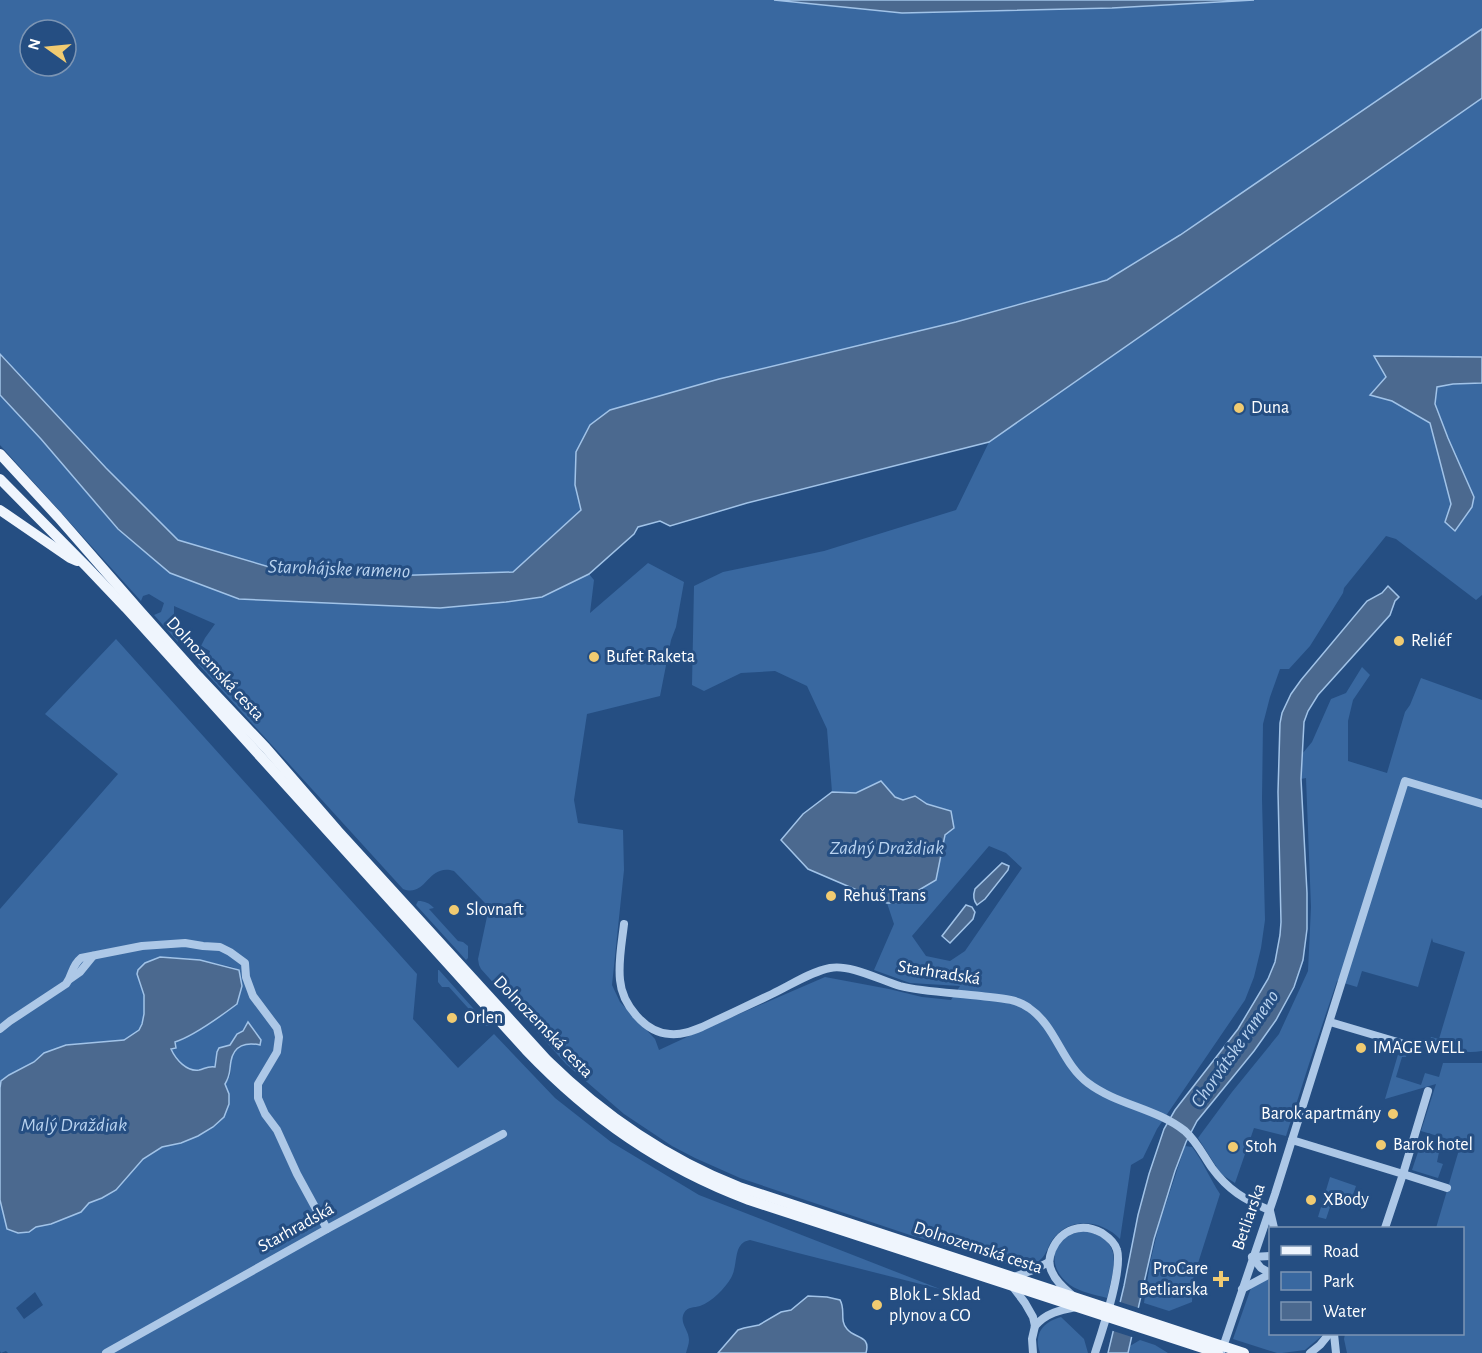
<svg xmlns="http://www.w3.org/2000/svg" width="1482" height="1353" font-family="'Alegreya Sans',sans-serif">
<rect width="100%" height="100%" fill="#254e82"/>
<g fill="#3968a0" fill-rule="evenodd">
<path d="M0,0h774l128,13 319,-11 33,-2h228v29l-280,191 -95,60 -151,42 -237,57 -144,106 6,25 -68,62 -128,4 -102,-5 -105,-31 -72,-72 -106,-114zM30,30h36v36h-36z"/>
<path d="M1482,98v259l-108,-1 12,21 -15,18 21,6 38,22 21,81 -6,18 10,9 -7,-93 -13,-35 2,-16 16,-3 29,-1v212l-6,5 -80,-61 -10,-3 -42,52 -1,5 -33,53 -21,23h-9l-10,28 -7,27 -1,75 3,121 -4,28 -7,29 -9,23 -88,129 -14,29 -12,7 -11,74c-18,-19 -50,-23 -67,0 -5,6 -6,15 -12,20 -7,7 -18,8 -27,7l-104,-31 -170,-57 -45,-20 -23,-12 -48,-32 -58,-50 -85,-95 -2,-4 -1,-6 10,-47 -1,-4 -2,-5 -31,-32c-27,-8 -27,27 -51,18l-205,-225 10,-6 2,-7 -9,-5 4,-8 10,-14 -41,-18v24l7,7 -3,5 -24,-27 7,-3 3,-9 -15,-9 -6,2 -2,5 -141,-156v-50l41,44 77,91 52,43 372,24 47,-23 5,6 -4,33 58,-50 36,19 -8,45 -5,13 -11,56 -73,18 -13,86 4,23 45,7 1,40 -12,115 8,17 35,37 4,11 43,-20 123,-53 64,12 33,8 29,3 9,-14 -50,-3 -36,-13 20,-46 -7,-21h10l39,-23 9,-46 -6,-27 -12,-3 -12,-8 -12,4 -8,-3 -14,-16 -25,12 -24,-1 -5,-63 -20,-43 -32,-15 -34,2 -37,18 -12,-6 2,-99 29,-14 101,-21 132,-41 33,-68zM989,846l17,7 16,15 -57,83 -15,10 -24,-5 -14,-20z"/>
<path d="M116,639l301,335 -4,45 45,49 36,-34 61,64 56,44 88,53 241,94 -146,-37 -44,-12c-18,3 -11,24 -19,38 -6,10 -19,24 -31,28 -6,2 -12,0 -16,7 -5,10 5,17 5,27 0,4 -2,9 -3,13h-678l-2,-2 -5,2 -1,-2v-151l8,29 10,4 11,-1 7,-5 15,-3 30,-12 8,-9 13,-5 14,-8 27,-31 19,-12 19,-4 48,-49 -4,-10c1,-1 4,-7 5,-8 1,-5 0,-10 1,-15 3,-16 14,-19 29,-16l1,-5 -13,-17 -5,8 -6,3 -7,11 -13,7 -2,15c-9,-1 -12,3 -19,3 -11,0 -20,-11 -25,-21l4,-7c22,-7 45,-27 63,-41l4,-15 -3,-16 -7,-3 -32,-7 -36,-3h-4l-23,16 3,11 4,11v18l-2,11 -3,6 -15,10 -58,5 -22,8 -10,9 -26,13 -7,6 -1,7v-179l118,-135 -73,-60zM35,1292l8,13 -19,14 -8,-11z"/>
<path d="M1362,667l8,8 -17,25 -5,21v40l39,12 18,-61 5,-7 11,-27 61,22v351c-19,3 -35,-2 -53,-7l2,-7 8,2 26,-87 -32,-10 -1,-4 -14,49 -56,-16 -5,16 -20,-6 -28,83 -23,72 -32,-8 -19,55 -14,-9 -23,-36 34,-46 47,-58 29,-63 3,-64 -5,-129 -5,1 1,-25 10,-12 19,-43 15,-6z"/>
<path d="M418,901c7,0 11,2 16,7l-5,1 29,32 5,1 5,4v12l-2,2 -50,-55z"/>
<path d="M438,970h1l50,56 -12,-1 -4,-5 5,-1 -29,-32h-7l-4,-5z"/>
<path d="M1399,1051l8,2 -1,4h-4l-6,20 25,8 4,-12 14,4 4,-14h39v290h-135l-3,-14 1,-5h117v-106h-26l25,-85 -40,-12 15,-47 -51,15z"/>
<path d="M1185,1146l7,1c11,14 18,32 28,47l-27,85 -1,23 -23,9 -25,-8 6,-40 9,-38z"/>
<path d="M1420,1146l19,6 -2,10 6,2 -5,14 -26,-8z"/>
<path d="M1330,1177l26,9 -7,20 -17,-5 -6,18 -8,-2z"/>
<path d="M1085,1231c40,9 29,37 22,67 -11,-3 -27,-6 -37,-13 -26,-19 -18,-51 15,-54z"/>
<path d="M1270,1277v57h54l-19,16 -23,3h-5l-44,-14 18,-51z"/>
<path d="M1061,1317l23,22 4,14h-48c-7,-19 3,-31 21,-36z"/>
<path d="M1140,1340l15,5 13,8h-40l2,-7z"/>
</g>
<g fill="#4b698f" stroke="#a1c3e8" stroke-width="1.5">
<path d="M774,0h480l-142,8 -210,5z"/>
<path d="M1482,29v69l-493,344 -242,61 -77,23 -10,-5 -22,6 -4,7 -45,40 -47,23 -36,5 -66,6 -201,-9 -69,-26 -52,-44 -77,-90 -41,-44v-41l106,114 72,72 105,31 102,5 128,-4 68,-62 -6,-25 1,-33 14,-27 20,-15 109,-31 237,-57 151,-42 73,-45z"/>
<path d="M1374,356l108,1v26l-29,1 -16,3 -2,17 13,34 26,59 -2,10 -17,24 -10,-9 6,-18 -21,-81 -38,-22 -22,-6 16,-18z"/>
<path d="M1388,586l11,11 -4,4 -5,14 -72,80 -10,16 -4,11 -3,57 6,114v36l-4,31 -9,27 -18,33 -22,31 -57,70 -11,21 -11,29 -21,68 -26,114h-20l16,-67 14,-71 11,-41 15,-45 11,-19 63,-81 30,-50 7,-17 5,-27 1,-13 -3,-130 2,-69 2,-10 9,-19 10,-14 66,-79 15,-8z"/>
<path d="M881,781l14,16 8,3 12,-4 12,8 24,7 3,17 -9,7 -9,45 -39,23h-10l-79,-34 -27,-29 22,-26 29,-22 24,1z"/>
<path d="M1002,863l7,3 -1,4 -23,29 -8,6c-4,-5 -4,-10 -2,-16z"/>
<path d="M966,905l6,2 3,5 -2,7 -23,24 -8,-7z"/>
<path d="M160,957l40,3 39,10 3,16 -5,18c-16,12 -43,32 -62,38l1,6 -5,1c5,11 16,23 28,21 7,-2 9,-4 16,-3l2,-15 2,-4 11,-3 7,-11 6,-3 5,-9 13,18 -1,5c-14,-3 -26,0 -29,16 -2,11 0,13 -6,23l4,10v10l-5,13 -11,10 -15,9 -17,7 -19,4 -19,12 -27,31 -14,8 -13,5 -8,9 -30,12 -15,3 -7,5 -11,1 -11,-4 -7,-29v-112l1,-7 8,-6 25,-13 10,-9 22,-8 58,-5 15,-10 3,-6 2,-10v-19l-7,-21 1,-4 7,-7z"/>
<path d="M808,1296l19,1 13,3c6,10 -1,20 7,29 8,10 24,6 19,24h-148l20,-23 6,-2 15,-3 22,-13 10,-2z"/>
</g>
<path fill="#254e82" d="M1117,1301l25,8 -7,29 -25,-8z"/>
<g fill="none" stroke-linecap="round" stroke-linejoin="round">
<g stroke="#adc8e7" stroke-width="8">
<path d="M624,924c-2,18 -6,37 -4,56 2,24 25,53 50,54 12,1 22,-3 32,-7 23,-11 47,-22 70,-33 19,-9 38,-22 58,-26 20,-4 50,12 70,18 23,6 57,7 81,10 16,2 35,2 48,12 27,18 33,56 59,75 29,22 68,25 97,48 12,11 18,24 27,37 16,22 33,32 57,42"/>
<path d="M70,979l10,-7 13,-16"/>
<path d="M1330,1022l71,21"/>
<path d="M0,1029l10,-8 56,-37c7,-9 5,-18 15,-26l61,-12 43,-3 18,3 17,1 10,5 15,11 1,14 7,19 24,32 2,9 -2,15 -19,32v14l7,16 12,16 20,44 30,55"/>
<path d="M1428,1091l-25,83 44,14"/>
<path d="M1292,1140l111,34 -18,54"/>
<path d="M1270,1211l4,17"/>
<path d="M1252,1257l9,11 9,5"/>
<path d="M1252,1257l18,-1"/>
<path d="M1014,1277l19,-7 16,-8"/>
<path d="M1013,1287l12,16 8,14 2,9 -3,13 1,14"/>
<path d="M1242,1289l28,-15"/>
<path d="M1073,1296c-8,-7 -17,-14 -21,-24 -4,-8 -3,-14 0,-22 9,-21 30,-28 50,-17 6,4 13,9 15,17 6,20 -15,81 -22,103"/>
<path d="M1035,1326c11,-13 25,-16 41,-19"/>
<path d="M1334,1334l2,19"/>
<path d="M1222,1350l53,-156 130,-413 77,23"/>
<path d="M106,1353l221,-124 176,-95"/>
<path d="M1310,1353l10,-8 9,-11"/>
</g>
<g stroke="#eff5fd" stroke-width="10">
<path d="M0,454l58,63 82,94 58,65 68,72 72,83 209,229c56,55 119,98 192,127l505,166"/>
<path d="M0,479l86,87 40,42 400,442c65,68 135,117 223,150l469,153"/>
<path d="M0,510l70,48 7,3"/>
</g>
</g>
<g fill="#f1cb71" stroke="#254e82" stroke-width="2">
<circle cx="1239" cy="408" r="6"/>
<circle cx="1399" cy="641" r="6"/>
<circle cx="594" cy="657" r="6"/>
<circle cx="831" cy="896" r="6"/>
<circle cx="454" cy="910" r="6"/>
<circle cx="452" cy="1018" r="6"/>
<circle cx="1361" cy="1048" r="6"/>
<circle cx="1393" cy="1114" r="6"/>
<circle cx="1381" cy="1145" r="6"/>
<circle cx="1233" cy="1147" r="6"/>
<circle cx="1311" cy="1200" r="6"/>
<path d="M1218 1270h6v6h6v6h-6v6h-6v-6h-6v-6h6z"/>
<circle cx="877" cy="1305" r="6"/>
</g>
<g text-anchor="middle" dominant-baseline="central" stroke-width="6" stroke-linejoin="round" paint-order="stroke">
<g font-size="18" fill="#fff" stroke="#254e82" text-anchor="start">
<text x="1251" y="408">Duna</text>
<text x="1411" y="641">Reliéf</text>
<text x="606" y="657">Bufet Raketa</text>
<text x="843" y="896">Rehuš Trans</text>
<text x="466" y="910">Slovnaft</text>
<text x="464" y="1018">Orlen</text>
<text x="1373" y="1048">IMAGE WELL</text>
<text x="1381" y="1114" text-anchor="end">Barok apartmány</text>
<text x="1393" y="1145">Barok hotel</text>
<text x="1245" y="1147">Stoh</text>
<text x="1323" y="1200">XBody</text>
<text x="1208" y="1269" text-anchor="end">ProCare<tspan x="1208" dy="21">Betliarska</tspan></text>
<text x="889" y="1295">Blok L - Sklad<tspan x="889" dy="21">plynov a CO</tspan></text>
</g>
<g font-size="18" fill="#fff" stroke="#254e82">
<text transform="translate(215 669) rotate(47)">Dolnozemská cesta</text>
<text transform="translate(939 973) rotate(9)">Starhradská</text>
<text transform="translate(543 1027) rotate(46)">Dolnozemská cesta</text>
<text transform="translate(1249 1217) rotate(-71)">Betliarska</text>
<text transform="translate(296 1228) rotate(-29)">Starhradská</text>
<text transform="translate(978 1248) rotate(18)">Dolnozemská cesta</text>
</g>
<g font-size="20" font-style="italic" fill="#b8d2ef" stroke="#254e82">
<text transform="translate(339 569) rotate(2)">Starohájske rameno</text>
<text x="887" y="848">Zadný Draždiak</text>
<text transform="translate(1235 1049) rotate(-55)">Chorvátske rameno</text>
<text x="74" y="1125">Malý Draždiak</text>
</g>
</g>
<rect x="1269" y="1227" width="195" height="108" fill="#254e82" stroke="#7c95b4" stroke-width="1.5"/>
<rect x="1281" y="1246" width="30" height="9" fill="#eff5fd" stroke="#7c95b4" stroke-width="1.5"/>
<text x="1323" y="1257" font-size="18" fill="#ffffff">Road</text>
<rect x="1281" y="1272" width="30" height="18" fill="#3968a0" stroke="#7c95b4" stroke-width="1.5"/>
<text x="1323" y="1287" font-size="18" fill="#ffffff">Park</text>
<rect x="1281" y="1302" width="30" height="18" fill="#4b698f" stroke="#7c95b4" stroke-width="1.5"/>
<text x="1323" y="1317" font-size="18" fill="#ffffff">Water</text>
<g transform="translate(48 48) rotate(285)"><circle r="28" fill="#254e82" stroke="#7c95b4" stroke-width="1.5"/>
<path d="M0-4.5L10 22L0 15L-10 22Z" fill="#f1cb71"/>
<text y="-9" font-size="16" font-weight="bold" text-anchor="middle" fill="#ffffff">N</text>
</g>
</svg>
